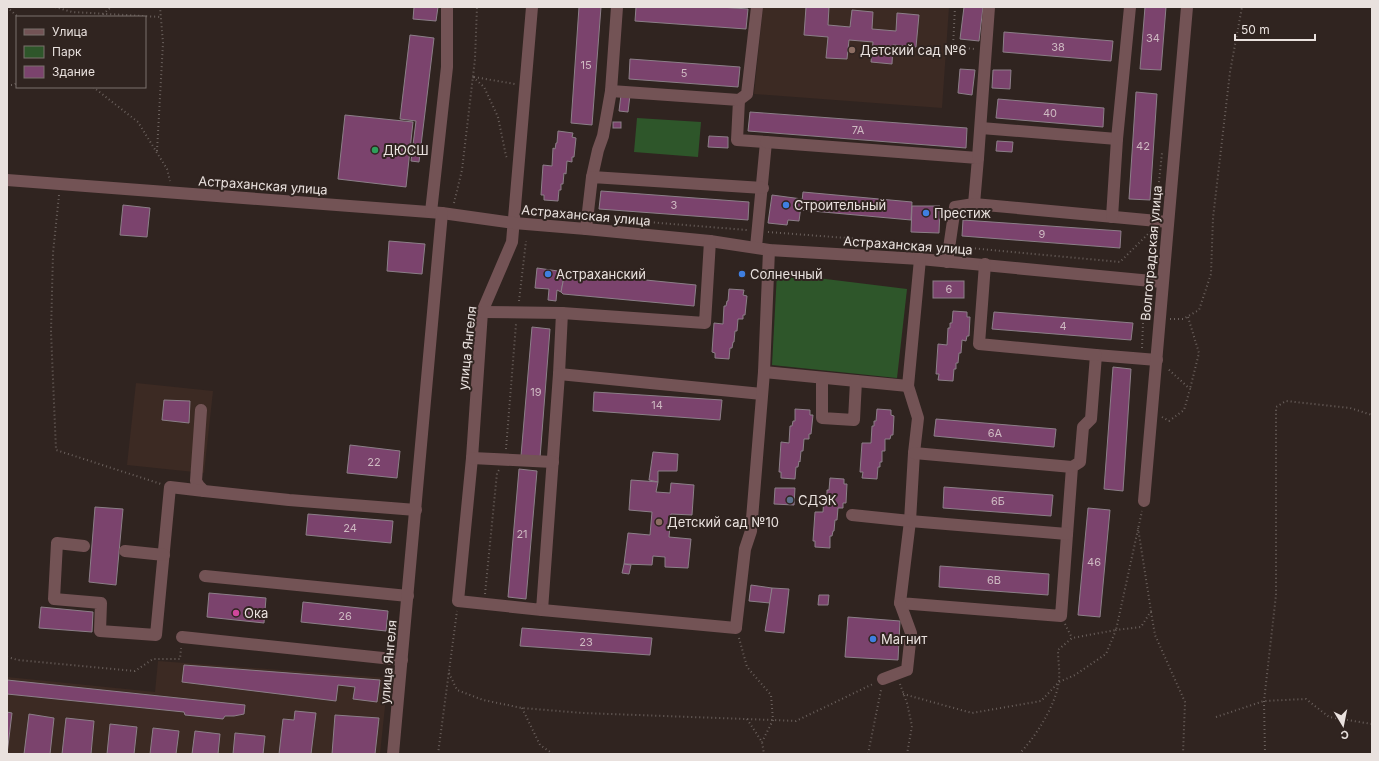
<svg xmlns="http://www.w3.org/2000/svg" width="1379" height="761" font-family="Inter,sans-serif">
<rect width="100%" height="100%" fill="#302420"/>
<g fill="#3c2a23">
<path d="M763,7h186l-7,101 -188,-14z"/>
<path d="M136,383l77,8 -9,82 -77,-8z"/>
<path d="M158,661l230,17 -8,76h-373v-77l148,15z"/>
</g>
<g fill="#2e562a">
<path d="M637,118l64,4 -3,35 -64,-5z"/>
<path d="M777,273l130,16 -10,89 -125,-13z"/>
</g>
<g fill="#7b436d" stroke="#8c7f88">
<path d="M414,7h24l-2,14 -23,-2z"/>
<path d="M579,7h22l-9,118 -21,-2z"/>
<path d="M636,7h84l28,2 -2,20 -111,-8z"/>
<path d="M806,7h23l-1,18 22,2 2,-17 21,2 -1,17 24,2 1,-18 22,2 -3,32 -23,-2 -1,19 -21,-2 2,-20 -24,-2 -2,19 -21,-1 2,-21 -24,-2z"/>
<path d="M964,7h19l-4,34 -19,-2z"/>
<path d="M1145,7h21l-5,63 -21,-1z"/>
<path d="M1004,32l109,9 -2,20 -108,-9z"/>
<path d="M410,35l24,3 -15,124 -8,-1 5,-40 -16,-2z"/>
<path d="M630,59l110,8 -2,20 -109,-8z"/>
<path d="M960,69l15,1 -3,25 -14,-2z"/>
<path d="M993,70h18l-1,19 -18,-1z"/>
<path d="M1136,92l21,2 -7,106 -21,-1z"/>
<path d="M621,95h9l-2,17 -9,-1z"/>
<path d="M998,99l106,9 -1,19 -107,-9z"/>
<path d="M750,112l217,16 -1,20 -218,-17z"/>
<path d="M345,115l68,7 -7,65 -68,-8z"/>
<rect x="613" y="122" width="8" height="6"/>
<path d="M558,131l15,2 -1,4 4,1 -2,19h-2v5l-5,-1 -1,13 -2,-1 -1,11h-2v6h-2l-1,11 -14,-1v-5h-3l2,-30 9,1 1,-18 2,1 1,-6h1z"/>
<path d="M709,136l19,1v11l-20,-1z"/>
<path d="M997,141l16,1 -1,10 -16,-1z"/>
<path d="M601,191l148,11 -1,18 -149,-11z"/>
<path d="M803,192l109,10 -1,18 -110,-10z"/>
<path d="M772,195l30,4 -3,22 -11,-1 -1,5 -19,-2z"/>
<path d="M123,205l27,3 -3,29 -27,-2z"/>
<path d="M912,206h28l-1,27 -28,-1z"/>
<path d="M963,220l158,11 -1,17 -158,-12z"/>
<path d="M389,241l36,3 -3,30 -35,-3z"/>
<path d="M537,268l28,4 -4,20 -4,-2 -1,11 -8,-1 1,-11 -14,-1z"/>
<path d="M565,272l131,13 -2,21 -131,-12 -2,-2z"/>
<rect x="933" y="281" width="31" height="17"/>
<path d="M729,289l15,1 -1,5 4,1 -2,19h-2v4h-5l-1,12h-2l-1,11h-1l-1,6h-2l-1,11 -14,-1v-5l-3,-1 2,-29 9,1 1,-18h2l1,-5h1z"/>
<path d="M953,311l14,1v5h3l-1,19h-2l-1,5 -4,-1 -1,13h-2l-1,10h-2v6h-2l-1,12 -15,-1 1,-6h-3l2,-30 9,1 1,-17h2v-5h2z"/>
<path d="M994,312l139,11 -2,17 -139,-11z"/>
<path d="M532,327l18,2 -10,129 -19,-2z"/>
<path d="M1113,367l18,2 -8,122 -19,-2z"/>
<path d="M594,392l128,8 -2,20 -127,-9z"/>
<path d="M164,400l26,1 -1,22 -27,-3z"/>
<path d="M795,409l15,1v5h3l-2,19h-2v5h-5l-1,12h-2l-1,11 -1,-1 -1,6h-2l-1,12 -14,-1v-6h-2l2,-30 8,1 1,-17h2l1,-5h2z"/>
<path d="M877,409l14,1v5l3,1 -1,19h-2l-1,4h-5v12h-3v11h-2v5h-2l-1,12 -15,-1 1,-6h-3l2,-29h9l1,-17h2v-5h2z"/>
<path d="M936,419l120,10 -2,18 -120,-11z"/>
<path d="M350,445l50,6 -3,27 -50,-5z"/>
<path d="M653,452l25,2 -1,17h-19v11l-9,-2z"/>
<path d="M519,469l18,2 -11,128 -18,-2z"/>
<path d="M830,478l14,1v5h3l-1,19h-3v5h-5l-1,12h-2l-1,11h-1l-1,5h-2v12l-15,-1v-6h-2l2,-29h8l1,-17h3v-5h2z"/>
<path d="M631,480l27,2 -2,10 14,1 1,-10 23,2 -2,30 -21,-1 -2,23 22,2 -3,29 -23,-1v-10l-12,-1 -1,9 -28,-1 4,-31 22,2 2,-23 -23,-2z"/>
<path d="M944,487l109,8 -2,21 -108,-8z"/>
<path d="M775,488h20l-1,17 -20,-1z"/>
<path d="M95,507l28,2 -7,76 -27,-3z"/>
<path d="M1088,508l22,2 -10,107 -22,-2z"/>
<path d="M308,514l85,7 -2,22 -85,-8z"/>
<path d="M624,564l7,1 -2,9 -7,-1z"/>
<path d="M940,566l109,8 -1,21 -109,-8z"/>
<path d="M751,585l21,3 -2,15 -21,-2z"/>
<path d="M772,588l17,1 -5,44 -19,-2z"/>
<path d="M209,593l57,5 -2,25 -57,-6z"/>
<path d="M819,595h10l-1,10h-10z"/>
<path d="M303,602l85,9 -2,20 -85,-9z"/>
<path d="M41,607l52,5 -1,20 -53,-4z"/>
<path d="M848,617l52,4 -2,39 -53,-3z"/>
<path d="M522,628l130,10 -2,17 -130,-9z"/>
<path d="M184,665l196,15 -3,22 -24,-3 2,-12 -17,-2 -2,16 -154,-19z"/>
<path d="M7,680l238,25 -1,9 -10,2h-9l-2,3 -38,-4 -1,-3 -177,-18z"/>
<path d="M295,711l21,2 -5,41h-32l4,-35 11,1z"/>
<path d="M7,712l5,1 -5,41z"/>
<path d="M29,714l25,4 -4,36h-26z"/>
<path d="M335,715l44,3 -4,36h-43z"/>
<path d="M66,718l28,3 -3,33h-29z"/>
<path d="M110,724l27,3 -3,27h-27z"/>
<path d="M153,728l26,3 -3,23h-26z"/>
<path d="M195,731l25,3 -2,20h-26z"/>
<path d="M235,733l30,3 -2,18h-30z"/>
</g>
<g fill="none" stroke-linecap="round" stroke-linejoin="round">
<g stroke="#6b615d" stroke-width="2" stroke-dasharray="1 3" stroke-linecap="butt">
<path d="M7,7l11,10"/>
<path d="M55,7l17,5 89,5"/>
<path d="M955,7l-2,40 22,2"/>
<path d="M100,17l11,-10"/>
<path d="M473,77l11,10 14,30 8,39 2,3"/>
<path d="M474,77l41,7"/>
<path d="M7,85h6l4,-2"/>
<path d="M93,87l45,35 29,47 3,12"/>
<path d="M157,151l6,-108 -3,-36"/>
<path d="M59,195l-6,58 -2,79 5,118 105,34"/>
<path d="M454,203l8,-33 13,-111 2,-52"/>
<path d="M1156,210l6,-57"/>
<path d="M610,219l137,11"/>
<path d="M768,232l171,13"/>
<path d="M959,247l161,15 31,-31"/>
<path d="M519,301l7,-60"/>
<path d="M1188,317l11,36 -9,36"/>
<path d="M1144,318h5"/>
<path d="M1170,319h13l16,-9 12,-36 2,-56 17,-146 12,-65"/>
<path d="M1142,348l2,-50"/>
<path d="M1162,417l7,4 15,-11 6,-21 -23,-21"/>
<path d="M506,449l10,-125"/>
<path d="M485,594l12,-121 2,-3"/>
<path d="M1151,612l4,23 30,67 -2,52"/>
<path d="M1065,624l7,14"/>
<path d="M739,638l8,29 24,28 2,25 -11,22"/>
<path d="M7,657l11,3 117,11 18,-12h27l1,-11"/>
<path d="M449,673l8,17 26,10 39,8 61,5 190,7 23,1 77,-37"/>
<path d="M900,684l7,19 5,23 -5,28"/>
<path d="M903,694l69,19 69,-12 18,-19 16,-7 31,-21 10,-24 25,-3 10,-16 -13,-83"/>
<path d="M522,708l18,37 13,9"/>
<path d="M1216,717l48,-16 42,-2 23,18 43,7"/>
<path d="M747,719l15,23 2,12"/>
<path d="M438,754l19,-143"/>
<path d="M868,754l13,-64"/>
<path d="M1019,754c16,-16 37,-49 40,-73 1,-10 -1,-21 -1,-31l14,-12 44,-8 26,-119"/>
<path d="M1265,754l-1,-53 12,-106v-188l10,-6 64,7 22,7"/>
</g>
<g stroke="#735355" stroke-width="12">
<path d="M532,7l-20,235 -30,70 -10,146 -14,143 84,9 17,-236 3,-61"/>
<path d="M617,7l-6,84 128,9 -2,40 29,2 -10,105"/>
<path d="M739,100l8,-6 10,-87"/>
<path d="M981,128l136,11"/>
<path d="M766,142l212,16 -4,46 -19,3 -8,55"/>
<path d="M978,158l11,-151"/>
<path d="M592,177l6,-27 5,-14 8,-45"/>
<path d="M7,180l435,33 72,10 72,6 124,12 59,9 151,9 242,23"/>
<path d="M974,204l194,18"/>
<path d="M431,212l16,-145v-60"/>
<path d="M1112,217l5,-78 13,-132"/>
<path d="M586,229l6,-52 171,11"/>
<path d="M920,259l-12,127 10,32 -4,35 -4,68 -10,82 161,13 11,-149 8,-5 3,-35 8,-8 5,-64 61,5"/>
<path d="M985,264l-6,80 117,11"/>
<path d="M482,312l80,1 143,10 5,-82"/>
<path d="M764,372l144,14"/>
<path d="M559,374l203,20"/>
<path d="M822,378v40l32,2 2,-39"/>
<path d="M201,410l-5,71 3,5 5,5 85,9 127,10"/>
<path d="M914,453l158,14"/>
<path d="M472,458l81,4"/>
<path d="M1144,501l43,-494"/>
<path d="M852,515l58,6 157,13"/>
<path d="M84,546l-27,-3 -3,56 47,4 -1,28 56,4 14,-148 34,4"/>
<path d="M125,551l39,4"/>
<path d="M205,576l203,20"/>
<path d="M542,610l194,18"/>
<path d="M736,627l9,-78 6,-18 13,-159 5,-122"/>
<path d="M182,637l220,23"/>
<path d="M883,679l24,-9 4,-37 -11,-30"/>
<path d="M393,754l49,-541"/>
</g>
</g>
<g fill="#8d6e63" stroke="#302420" stroke-width="1.5">
<circle cx="852" cy="50" r="4"/>
<circle cx="659" cy="522" r="4"/>
</g>
<circle fill="#2e9e5b" stroke="#302420" stroke-width="1.5" cx="375" cy="150" r="4"/>
<g fill="#3f7fe0" stroke="#302420" stroke-width="1.5">
<circle cx="786" cy="205" r="4"/>
<circle cx="926" cy="213" r="4"/>
<circle cx="548" cy="274" r="4"/>
<circle cx="742" cy="274" r="4"/>
<circle cx="873" cy="639" r="4"/>
</g>
<circle fill="#5c6f8a" stroke="#302420" stroke-width="1.5" cx="790" cy="500" r="4"/>
<circle fill="#d1479c" stroke="#302420" stroke-width="1.5" cx="236" cy="613" r="4"/>
<g text-anchor="middle" dominant-baseline="central" stroke-width="4" stroke-linejoin="round" paint-order="stroke">
<g font-size="11" fill="#cebac2">
<text x="1153" y="38">34</text>
<text x="1058" y="47">38</text>
<text x="586" y="65">15</text>
<text x="684" y="73">5</text>
<text x="1050" y="113">40</text>
<text x="858" y="130">7А</text>
<text x="1143" y="146">42</text>
<text x="674" y="205">3</text>
<text x="1042" y="234">9</text>
<text x="949" y="289">6</text>
<text x="1063" y="326">4</text>
<text x="536" y="392">19</text>
<text x="657" y="405">14</text>
<text x="995" y="433">6А</text>
<text x="374" y="462">22</text>
<text x="998" y="501">6Б</text>
<text x="350" y="528">24</text>
<text x="522" y="534">21</text>
<text x="1094" y="562">46</text>
<text x="994" y="580">6В</text>
<text x="345" y="616">26</text>
<text x="586" y="642">23</text>
</g>
<g font-size="13" fill="#e9e1de" stroke="#302420" text-anchor="start">
<text x="860" y="50">Детский сад №6</text>
<text x="383" y="150">ДЮСШ</text>
<text x="794" y="205">Строительный</text>
<text x="934" y="213">Престиж</text>
<text x="556" y="274">Астраханский</text>
<text x="750" y="274">Солнечный</text>
<text x="798" y="500">СДЭК</text>
<text x="667" y="522">Детский сад №10</text>
<text x="244" y="613">Ока</text>
<text x="881" y="639">Магнит</text>
</g>
<g font-size="13" fill="#e9e1de" stroke="#302420">
<text transform="translate(263 185) rotate(4)">Астраханская улица</text>
<text transform="translate(586 215) rotate(5)">Астраханская улица</text>
<text transform="translate(908 245) rotate(4)">Астраханская улица</text>
<text transform="translate(1151 253) rotate(-85)">Волгоградская улица</text>
<text transform="translate(467 348) rotate(-84)">улица Янгеля</text>
<text transform="translate(388 662) rotate(-85)">улица Янгеля</text>
</g>
</g>
<rect width="1379" height="761" fill="none" stroke="#e9e1de" stroke-width="16"/>
<rect x="16" y="16" width="130" height="72" fill="#302420" stroke="#7a706c"/>
<rect x="24" y="29" width="20" height="6" fill="#735355" stroke="#7a706c"/>
<text x="52" y="36" font-size="12" fill="#e9e1de">Улица</text>
<rect x="24" y="46" width="20" height="12" fill="#2e562a" stroke="#7a706c"/>
<text x="52" y="56" font-size="12" fill="#e9e1de">Парк</text>
<rect x="24" y="66" width="20" height="12" fill="#7b436d" stroke="#7a706c"/>
<text x="52" y="76" font-size="12" fill="#e9e1de">Здание</text>
<g transform="translate(1343 725) rotate(170)" stroke="#302420" stroke-width="3" paint-order="stroke">
<path d="M0-3L7 15L0 10L-7 15Z" fill="#e9e1de"/>
<text y="-6" font-size="11" font-weight="bold" text-anchor="middle" fill="#e9e1de">С</text>
</g>
<path d="M1235 34v6h80v-6" fill="none" stroke="#e9e1de" stroke-width="2"/>
<text x="1241" y="34" font-size="12" fill="#e9e1de" stroke="#302420" stroke-width="3" paint-order="stroke">50 m</text>
</svg>
